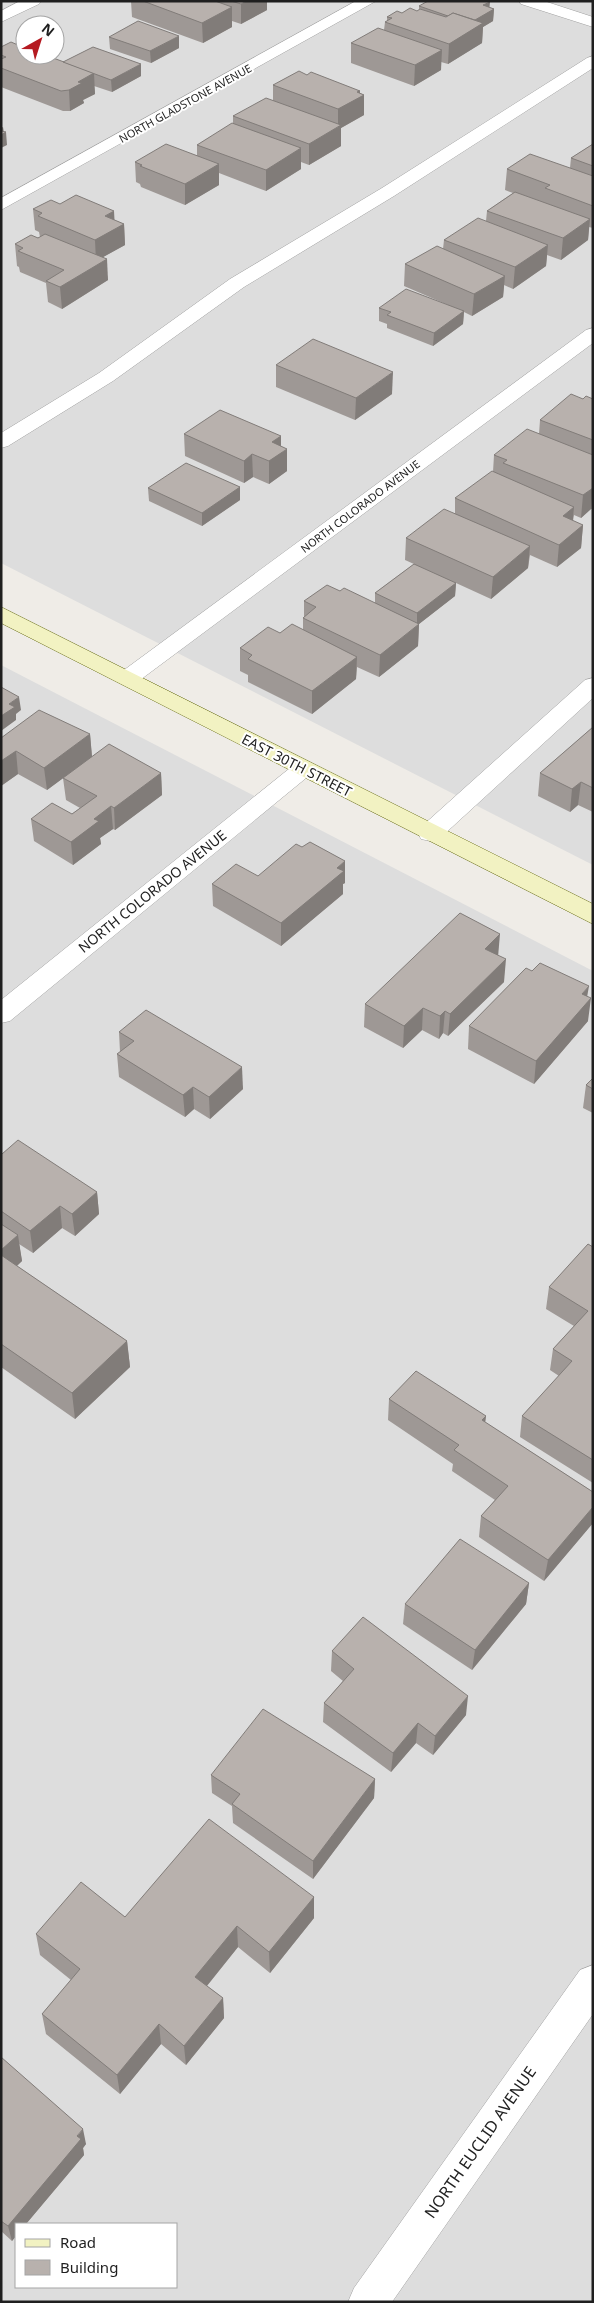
<svg xmlns="http://www.w3.org/2000/svg" width="594" height="2303" font-family="'Noto Sans',sans-serif">
<rect width="100%" height="100%" fill="#efece7"/>
<g fill="#ddd" fill-rule="evenodd">
<path d="M1,1h592v864l-592,-302zM25,25h30v30h-30z"/>
<path d="M1,665l592,306v1331h-592zM16,2224h160v63h-160z"/>
</g>
<g fill="none" stroke-linecap="round" stroke-linejoin="round">
<defs>
<g id="lane">
<path d="M20,1h21l-2,3 -38,18v-11z"/>
<path d="M593,56v12l-199,128 -150,91 -131,94 -105,65 -7,2v-15l98,-60 131,-94 152,-91 205,-130z"/>
<path d="M593,678v20l-154,141 -9,2 -9,-2 -3,-6 3,-6 164,-147z"/>
</g>
<g id="street">
<path d="M356,1h20l-375,209v-12z"/>
<path d="M519,1h25l49,16v10l-72,-23z"/>
<path d="M593,328v15l-457,340 -8,2 -8,-2 -3,-5 3,-5 466,-343z"/>
<path d="M303,761l8,3 4,5 -4,5 -301,247 -9,2v-23l294,-236z"/>
<path d="M593,1965v49l-201,288h-44l6,-14 226,-318z"/>
</g>
<path id="secondary" d="M1,607l592,297v20l-592,-301z"/>
</defs>
<use href="#lane" stroke="#a0a0a0" stroke-width="1"/>
<use href="#street" stroke="#a0a0a0" stroke-width="1"/>
<use href="#secondary" stroke="#656a13" stroke-width="1"/>
<use href="#lane" fill="#fff" fill-rule="evenodd"/>
<use href="#street" fill="#fff" fill-rule="evenodd"/>
<use href="#secondary" fill="#f2f2c2" fill-rule="evenodd"/>
</g>
<g fill="#9e9895">
<path d="M131,1h136v9l-26,14 -9,-3v6l-29,16 -71,-26z"/>
<path d="M419,6l70,1 5,2 -1,12 -10,6 -1,16 -34,21 -7,-2v8l-27,16 -63,-23v-20l33,-13 1,-8 2,-1v-4l15,-4 15,-2 2,-1z"/>
<path d="M109,37l70,11 -28,15 -41,-14z"/>
<path d="M1,47l62,15 78,14 -29,16 -18,-6 1,8 -12,6 1,3 -14,8h-7l-62,-24z"/>
<path d="M307,75l53,16v2l4,2v20l-23,13v18l-32,19 -8,-3v7l-35,22 -47,-18v12l-34,20 -44,-18 -1,-3 -4,-2 -1,-20 62,-7v-10l36,-21v-8l40,-16v-15z"/>
<path d="M593,144v84l-4,-1 -1,13 -27,20 -14,-5 -1,11 -33,23 -9,-4 -1,12 -31,19 -8,-4 -1,12 -30,22 -46,-18v-4l-8,-3v-13l69,-3 -44,-19 1,-22 38,-15 1,-9 42,-19 1,-10 26,-18 -8,-3 2,-21 63,-1 1,-10z"/>
<path d="M60,204l54,16 10,4 1,21 -22,12 5,23 -46,29 -14,-7 -2,-19 -26,-11 -1,-5 -2,-1 -2,-22 25,-7 -1,-5 -4,-2 -2,-21z"/>
<path d="M276,365l116,29 -37,26 -79,-33z"/>
<path d="M583,399h10v110h-2l-10,9 -7,-3 -1,6 10,4 -2,23 -24,19 -27,-12 -2,13 -37,31 -35,-16 -1,13 -36,28 -1,22 -39,31 -22,-10 -1,12 -44,35 -64,-32v-7l-8,-4v-23l40,-15 23,-3v-12l1,-1v-16l36,-10 35,12v-10l39,-29 -9,-4 1,-22 49,-25v-15l38,-26 1,-17 45,-21 1,-14z"/>
<path d="M184,434l97,2v10l6,25 -18,13 -16,-7 -9,6 -59,-27z"/>
<path d="M240,487v13l-38,26 -53,-25 -1,-13z"/>
<path d="M593,727v85l-15,-7 -8,7 -32,-16 2,-23z"/>
<path d="M90,734l2,23 69,16 1,22 -47,35 -2,-1 -13,9 1,6 -28,21 -39,-24 -3,-22 41,-5 8,-6 -14,-8 -3,-22 -16,12 -29,-16 -17,12v-48z"/>
<path d="M258,876l87,7 -2,1v10l-62,52 -68,-40 -1,-22z"/>
<path d="M498,955l6,27 -56,54 -5,-3 -4,6 -17,-9 -19,18 -39,-21 1,-23z"/>
<path d="M587,996l1,25 -54,63 -66,-35 1,-23z"/>
<path d="M119,1032l124,57 -33,30 -16,-10 -9,8 -66,-40 -2,-23 3,-2z"/>
<path d="M593,1078v35l-10,-5 3,-23z"/>
<path d="M1,1154l96,38 2,22 -24,22 -13,-8 -29,25 -14,-9 3,17 -5,5 110,75 3,26 -55,52 -74,-52z"/>
<path d="M593,1247v236l-73,-46 2,-21 37,-40 -9,-6 3,-21 21,-23 -28,-17 3,-22z"/>
<path d="M389,1399l97,17 -1,6 108,70v31l-49,58 -65,-44 2,-21 14,-16 -43,-29 1,-7 -65,-44z"/>
<path d="M529,1583l-3,21 -54,66 -69,-46 2,-20z"/>
<path d="M332,1651l134,64 -33,40 -17,-12 -25,29 -68,-50 1,-19 19,-22 -12,-10z"/>
<path d="M211,1775l164,4 -1,19 -61,81 -80,-56 -1,-17 -20,-13z"/>
<path d="M314,1897v21l-44,55 -32,-26 -31,39 16,12 1,20 -38,47 -25,-21 -41,50 -74,-60 -4,-20 29,-34 -31,-25 -4,-21 89,-17z"/>
<path d="M1,2057l85,87 -3,4 1,7 -58,69h-10v12l-4,5 -11,-10z"/>
</g>
<g fill="#817c79">
<path d="M247,1h20v9l-26,14v-20z"/>
<path d="M490,2l-1,10 5,-3 -1,12 -10,6 -1,16 -34,21 1,-20 34,-39z"/>
<path d="M232,7v20l-29,16 -1,-20z"/>
<path d="M179,36v12l-28,15 -1,-12z"/>
<path d="M442,50l-1,20 -27,16 1,-21z"/>
<path d="M141,64v12l-29,16 -1,-12z"/>
<path d="M94,73l1,21 -12,6 1,3 -14,8 -1,-21 9,-8z"/>
<path d="M360,91v6l4,-2v20l-23,13v18l-32,19v-21l29,-17v-18z"/>
<path d="M3,127l1,6 2,-1 1,13 -6,3v-20z"/>
<path d="M301,148v21l-35,22v-21z"/>
<path d="M219,164v21l-34,20v-21z"/>
<path d="M114,211l1,18 9,-5 1,21 -29,16 -1,-21 10,-24z"/>
<path d="M590,219l-2,21 -27,20 2,-22z"/>
<path d="M548,245l-2,21 -33,23 2,-22z"/>
<path d="M107,259l1,21 -46,29 -2,-22z"/>
<path d="M505,276l-2,21 -31,19 2,-22z"/>
<path d="M464,311l-1,13 -30,22 1,-13z"/>
<path d="M393,372l-1,22 -37,26 1,-22z"/>
<path d="M281,436v17l6,-4v22l-18,13v-23l3,-19z"/>
<path d="M252,454l1,23 -9,6v-22z"/>
<path d="M240,487v13l-38,26v-13z"/>
<path d="M593,488l-2,21 -10,9 2,-23z"/>
<path d="M574,507l-2,22 -9,-13z"/>
<path d="M583,525l-2,23 -24,19 2,-22z"/>
<path d="M530,546l-2,22 -37,31 2,-22z"/>
<path d="M456,583l-1,13 -36,28 -1,22 -39,31 1,-22 37,-29v-13z"/>
<path d="M357,657l-1,22 -44,35v-23z"/>
<path d="M19,697l2,13 -5,4v6l-15,11v-15l8,-12z"/>
<path d="M90,734l2,23 -45,33 -3,-22z"/>
<path d="M16,751l2,23 -17,12v-25z"/>
<path d="M161,773l1,22 -47,35 -1,-22z"/>
<path d="M581,782l-3,23 -8,7 2,-23z"/>
<path d="M111,806l2,23 -13,9 1,6 -28,21 -2,-23 23,-23z"/>
<path d="M345,861v22l-2,1v10l-62,52v-23l56,-55z"/>
<path d="M500,934l-2,23 -13,-8z"/>
<path d="M506,959l-2,23 -56,54 2,-22z"/>
<path d="M589,986l-3,17 5,-5 -3,23 -54,63 2,-23 46,-67z"/>
<path d="M423,1008l-1,22 -19,18 1,-22z"/>
<path d="M445,1011l-2,22 -4,6 1,-23z"/>
<path d="M242,1067l1,22 -33,30 -1,-22z"/>
<path d="M193,1087l1,22 -9,8 -2,-22z"/>
<path d="M97,1192l2,22 -24,22 -3,-22z"/>
<path d="M60,1206l2,22 -29,25 -3,-22z"/>
<path d="M18,1235l4,26 -20,18 -1,-29z"/>
<path d="M127,1341l3,26 -55,52 -3,-26z"/>
<path d="M486,1416l-3,21 -1,-17z"/>
<path d="M593,1507v16l-49,58 4,-21z"/>
<path d="M529,1583l-3,21 -54,66 3,-20z"/>
<path d="M468,1696l-2,19 -33,40 2,-19z"/>
<path d="M418,1723l-2,20 -25,29 2,-19z"/>
<path d="M375,1779l-1,19 -61,81v-18z"/>
<path d="M314,1897v21l-44,55 -1,-21z"/>
<path d="M237,1926l1,21 -41,51 -2,-21z"/>
<path d="M223,1998l1,20 -38,47 -2,-19z"/>
<path d="M159,2024l2,20 -41,50 -3,-19z"/>
<path d="M83,2129l3,15 -3,4 1,7 -58,69h-10v12l-4,5 -4,-15z"/>
</g>
<g fill="#b8b1ad" stroke="#817c79">
<path d="M143,1h72l17,6 -30,16z"/>
<path d="M231,1h16l-6,3z"/>
<path d="M428,1h60l2,1 -7,3 11,4 -19,11 -22,-7 -5,3 -29,-10z"/>
<path d="M410,8l7,3 3,-2 26,8 7,-4 30,10 -34,21 -64,-22 7,-4 -5,-1 10,-6 5,2z"/>
<path d="M138,21l41,15 -29,15 -41,-14z"/>
<path d="M378,28l64,22 -27,15 -64,-22z"/>
<path d="M11,42l14,6v7h20l49,18 -16,9 4,1 -13,7 -8,1 -60,-23v-9l5,-2 -5,-2v-8z"/>
<path d="M93,47l48,17 -30,16 -48,-18z"/>
<path d="M299,71l8,4 4,-3 49,19 -3,1 7,3 -26,14 -65,-24z"/>
<path d="M266,98l75,27 -32,19 -76,-28z"/>
<path d="M232,123l69,25 -35,22 -69,-25z"/>
<path d="M1,131l5,1 -5,3z"/>
<path d="M166,144l53,20 -34,20 -45,-18 2,-1 -7,-3z"/>
<path d="M593,144v22l-22,-8z"/>
<path d="M530,154l63,22v30l-48,-18 5,-3 -43,-16z"/>
<path d="M515,192l75,27 -27,19 -76,-27z"/>
<path d="M76,195l38,16 -9,5 19,8 -29,16 -57,-24 4,-3 -9,-4 18,-9 9,4z"/>
<path d="M478,218l70,27 -33,22 -71,-27z"/>
<path d="M45,234l62,25 -47,28 -14,-6 18,-11 -46,-19 5,-3 -8,-4 16,-9 7,3z"/>
<path d="M437,246l68,30 -31,18 -69,-30z"/>
<path d="M406,289l58,22 -30,22 -47,-18 4,-3 -12,-4z"/>
<path d="M313,339l80,33 -37,26 -80,-33z"/>
<path d="M571,394l12,5 3,-3 7,3v41l-53,-20z"/>
<path d="M220,410l61,26 -9,6 15,7 -18,12 -17,-7 -8,7 -60,-27z"/>
<path d="M527,429l66,26v33l-10,7 -80,-32 4,-3 -13,-5z"/>
<path d="M186,463l54,24 -38,26 -54,-25z"/>
<path d="M492,471l82,36 -11,9 20,9 -24,20 -104,-47z"/>
<path d="M444,509l86,37 -37,31 -87,-39z"/>
<path d="M414,564l42,19 -39,30 -42,-20z"/>
<path d="M327,585l13,6 4,-3 75,36 -39,31 -77,-37 13,-11 -12,-6z"/>
<path d="M292,624l65,33 -45,34 -64,-32 4,-4 -12,-7 28,-21 12,6z"/>
<path d="M1,687l18,10 -10,7 6,3 -14,9z"/>
<path d="M39,710l51,24 -46,34 -28,-17 -15,10v-23z"/>
<path d="M593,727v61l-12,-6 -9,7 -32,-16z"/>
<path d="M109,744l52,29 -47,35 -3,-2 -17,13 5,2 -28,21 -40,-23 21,-16 20,11 25,-18 -34,-18z"/>
<path d="M310,842l35,19 -8,7 7,3 -63,52 -69,-39 24,-20 22,12 38,-32 6,3z"/>
<path d="M460,913l40,21 -15,15 21,10 -56,55 -5,-3 -5,5 -17,-8 -19,18 -39,-22z"/>
<path d="M540,963l49,23 -7,8 9,4 -55,63 -67,-35 57,-58 6,3z"/>
<path d="M146,1010l96,57 -33,30 -16,-10 -10,8 -66,-41 17,-13 -15,-9z"/>
<path d="M593,1078v11l-7,-4z"/>
<path d="M18,1140l79,52 -25,22 -12,-8 -30,25 -29,-20v-57h1z"/>
<path d="M1,1224l17,11 -17,15z"/>
<path d="M588,1244l5,3v213l-71,-44 50,-55 -19,-12 35,-38 -39,-24z"/>
<path d="M1,1255l126,86 -55,52 -71,-49z"/>
<path d="M416,1371l70,45 -4,4 111,72v15l-45,53 -67,-44 27,-30 -54,-36 5,-5 -70,-46z"/>
<path d="M460,1539l69,44 -54,67 -70,-46z"/>
<path d="M363,1617l105,79 -33,40 -17,-13 -25,30 -69,-50 30,-34 -22,-18z"/>
<path d="M263,1709l112,70 -62,82 -81,-57 8,-10 -29,-19z"/>
<path d="M209,1819l105,78 -45,55 -32,-26 -42,51 28,21 -39,48 -25,-22 -42,51 -75,-61 38,-45 -44,-35 45,-52 44,35z"/>
<path d="M1,2057l82,72 -6,7 4,3 -73,87 -7,-5z"/>
</g>
<g text-anchor="middle" dominant-baseline="central" stroke-width="4" stroke-linejoin="round" paint-order="stroke">
<g font-size="11" fill="#1f1f1f" stroke="#fff">
<text transform="translate(185 103) rotate(-29)">NORTH GLADSTONE AVENUE</text>
<text transform="translate(360 506) rotate(-37)">NORTH COLORADO AVENUE</text>
</g>
<g font-size="14" fill="#1f1f1f" stroke="#fff">
<text transform="translate(297 765) rotate(27)">EAST 30TH STREET</text>
<text transform="translate(152 891) rotate(-39)">NORTH COLORADO AVENUE</text>
</g>
<g font-size="16" fill="#1f1f1f" stroke="#fff">
<text transform="translate(480 2142) rotate(-55)">NORTH EUCLID AVENUE</text>
</g>
</g>
<rect width="594" height="2303" fill="none" stroke="#1f1f1f" stroke-width="5"/>
<rect x="15" y="2223" width="162" height="65" fill="#ffffff" stroke="#a5a5a5"/>
<rect x="25" y="2239" width="25" height="8" fill="#f2f2c2" stroke="#a5a5a5"/>
<text x="60" y="2248" font-size="15" fill="#1f1f1f">Road</text>
<rect x="25" y="2260" width="25" height="15" fill="#b8b1ad" stroke="#a5a5a5"/>
<text x="60" y="2273" font-size="15" fill="#1f1f1f">Building</text>
<g transform="translate(40 40) rotate(39)"><circle r="24" fill="#ffffff" stroke="#a5a5a5"/>
<path d="M0-4L9 19L0 12L-9 19Z" fill="#b51a21"/>
<text y="-8" font-size="14" font-weight="bold" text-anchor="middle" fill="#1f1f1f">N</text>
</g>
</svg>
